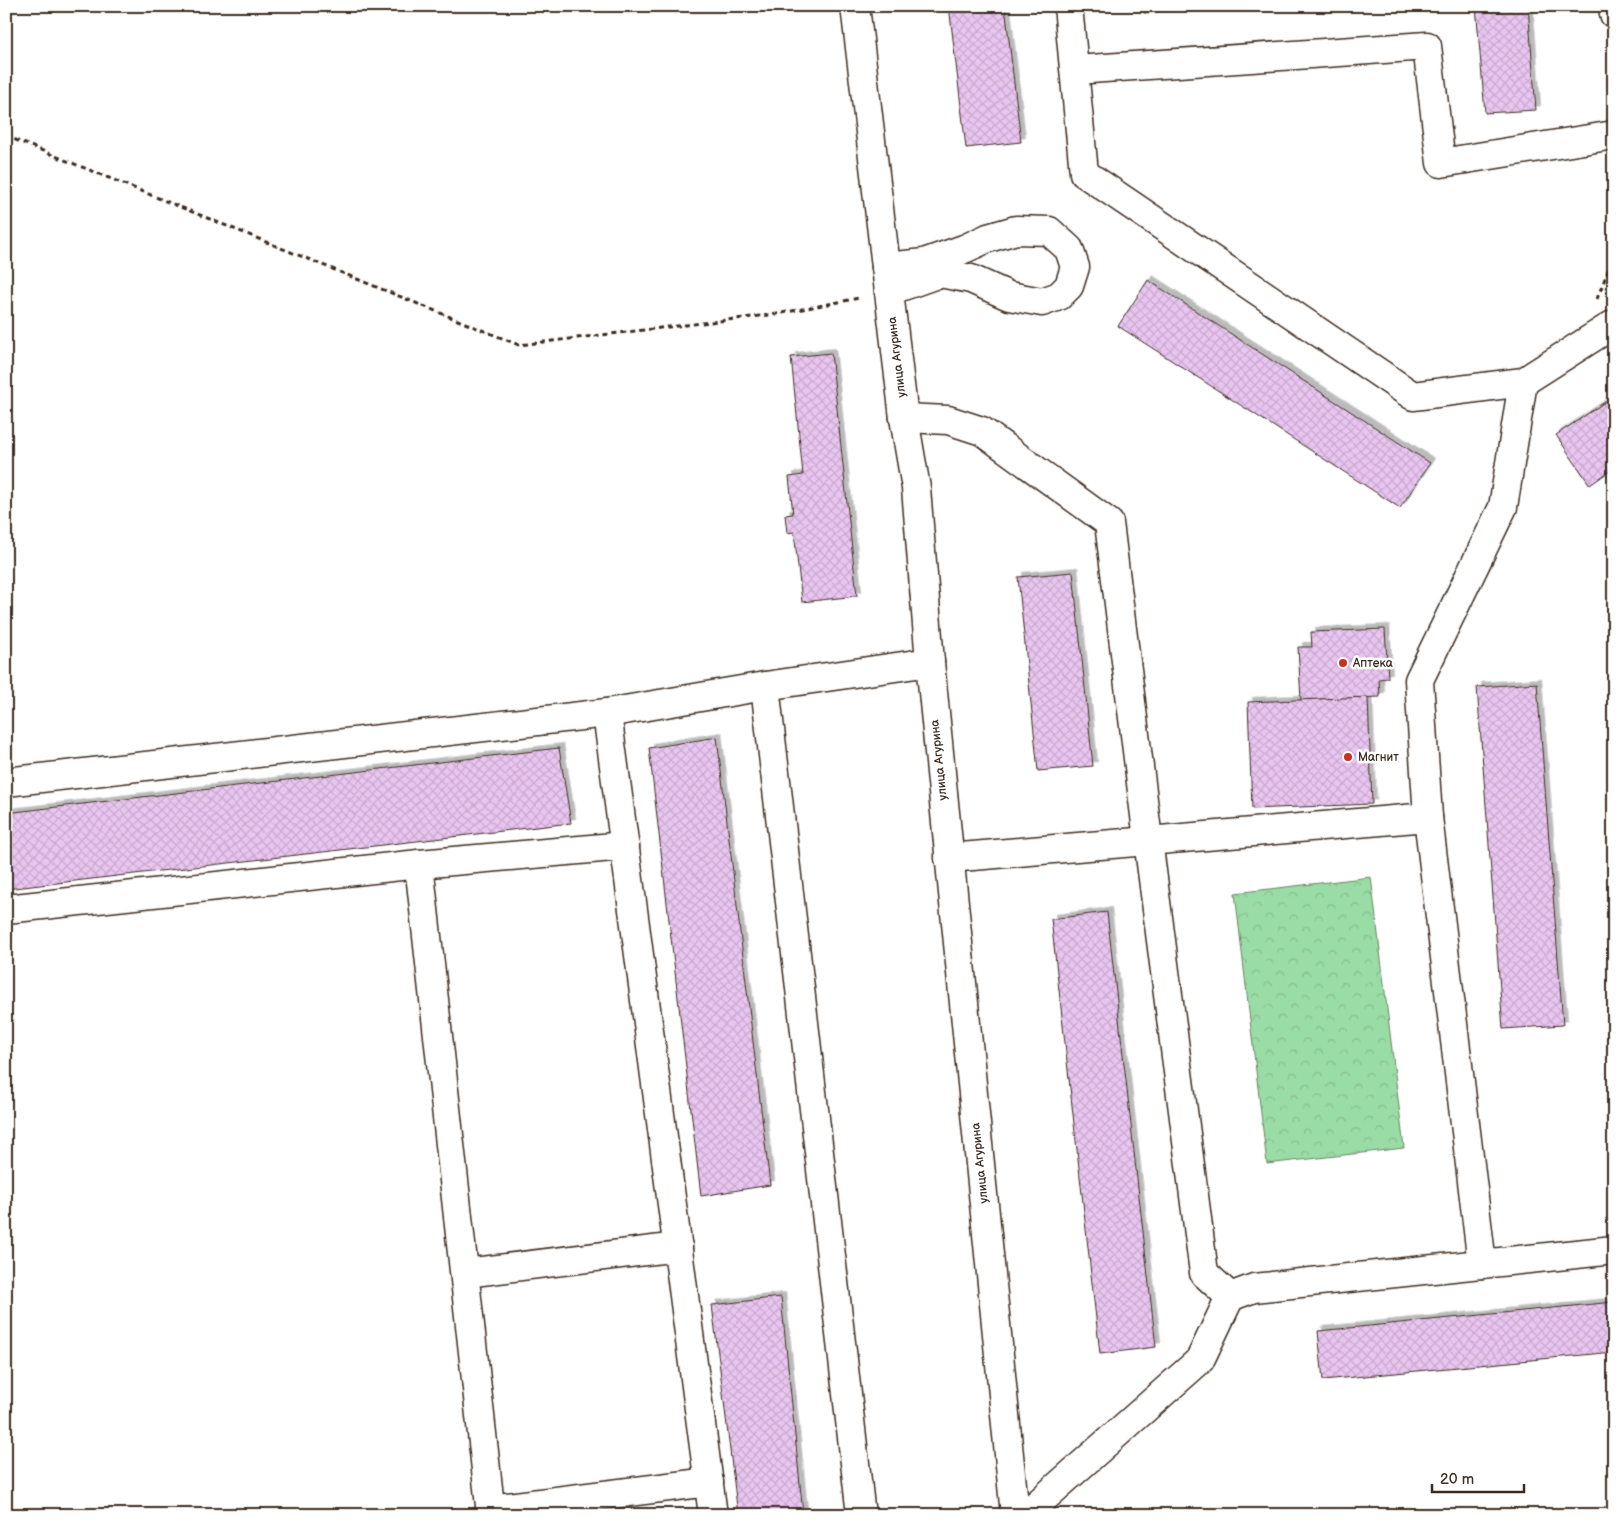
<svg xmlns="http://www.w3.org/2000/svg" width="1620" height="1521" font-family="'Balsamiq Sans',sans-serif">
<defs>
<pattern id="park-crowns" width="20" height="18" patternUnits="userSpaceOnUse" patternTransform="scale(1.25)"><rect width="20" height="18" fill="#9adca6"/><path d="M2 6a3 3 0 1 1 6 0M12 15a3 3 0 1 1 6 0" fill="none" stroke="#86bd8e"/></pattern>
<pattern id="building-cross-hatch" width="8" height="8" patternUnits="userSpaceOnUse" patternTransform="scale(1.25)"><rect width="8" height="8" fill="#e9c6f1"/><path d="M0 0l8 8M0 8l8-8" fill="none" stroke="#c9aace"/></pattern>
<filter id="shadow"><feDropShadow dx="4.5" dy="-4.5" stdDeviation="0" flood-color="#0004"/></filter>
</defs>
<rect width="100%" height="100%" fill="#fff"/>
<filter id="ink" filterUnits="userSpaceOnUse"><feTurbulence type="fractalNoise" baseFrequency=".02" numOctaves="2"/><feDisplacementMap in="SourceGraphic" scale="10" xChannelSelector="R" yChannelSelector="G"/><feConvolveMatrix kernelMatrix="1 2 1 2 8 2 1 2 1" color-interpolation-filters="sRGB"/></filter>
<g filter="url(#ink)">
<path fill="#f8eefb" d="M1614,685v43l-7,-42z"/>
<path fill="url(#park-crowns)" stroke="#6a8362" d="M1371,877l33,271 -137,16 -32,-271z"/>
<g fill="url(#building-cross-hatch)" stroke="#3b2a1e" filter="url(#shadow)">
<path d="M949,6h56l16,136 -55,6z"/>
<path d="M1144,6h69l-69,7z"/>
<path d="M1476,6h52l8,104 -51,3z"/>
<path d="M1148,280l282,183 -30,45 -282,-182z"/>
<path d="M831,353l26,243 -55,6 -8,-70 -7,1 -2,-18 8,-1 -4,-37 14,-2 -12,-118z"/>
<path d="M1614,396v72l-24,17 -34,-50z"/>
<path d="M1073,572l20,194 -55,5 -20,-194z"/>
<path d="M1385,629l3,49 -9,1 1,18 -79,3 -3,-53h14l-1,-15z"/>
<path d="M1537,683l26,342 -60,4 -26,-342z"/>
<path d="M1368,697l4,107 -120,5 -4,-107z"/>
<path d="M717,737l53,448 -69,11 -52,-448z"/>
<path d="M559,748l12,75 -565,66v-76z"/>
<path d="M1107,912l49,435 -56,7 -49,-435z"/>
<path d="M781,1297l22,217 -65,1 -26,-210z"/>
<path d="M1614,1302v50l-291,28 -5,-49z"/>
</g>
<g fill="none" stroke-linecap="round" stroke-linejoin="round">
<defs>
<g id="minor">
<path d="M855,6l49,412 12,70 14,174 85,853"/>
<path d="M1068,6l16,167 329,223 110,-14 91,-58"/>
<path d="M1613,6l1,8"/>
<path d="M1075,70l352,-24 14,117 173,-28"/>
<path d="M886,267l38,-4 40,-14 24,-11 28,-8 33,1 20,18 6,18 -6,19 -10,10 -17,6 -33,-6 -38,-17 -31,-6 -51,18"/>
<path d="M904,418l44,2 34,11 127,92 39,317 56,433 26,24 -30,63 -175,155"/>
<path d="M765,686l165,-24"/>
<path d="M607,713l106,802"/>
<path d="M6,782l601,-69 158,-27 96,829"/>
<path d="M1428,817l54,447"/>
<path d="M949,858l479,-41 -9,-137 84,-173 20,-125"/>
<path d="M419,864l206,-18"/>
<path d="M6,909l413,-45 72,651"/>
<path d="M465,1273l213,-26"/>
<path d="M1230,1297l24,-9 360,-38"/>
<path d="M490,1509l219,-27"/>
</g>
</defs>
<use href="#minor" stroke="#3b2a1e" stroke-width="31"/>
<g stroke="#3b2a1e" stroke-width="3" stroke-dasharray="5 4" stroke-linecap="butt">
<path d="M6,136l513,209 258,-31 82,-16"/>
<path d="M1597,299l17,-44"/>
</g>
<use href="#minor" stroke="#fff" stroke-width="28"/>
</g>
</g>
<g fill="#c8321e" stroke="#fff" stroke-width="2">
<circle cx="1343" cy="663" r="5"/>
<circle cx="1348" cy="757" r="5"/>
</g>
<g text-anchor="middle" dominant-baseline="central" stroke-width="5" stroke-linejoin="round" paint-order="stroke">
<g font-size="12" fill="#3b2a1e" stroke="#fff">
<text transform="translate(897 357) rotate(-97)">улица Агурина</text>
<text transform="translate(939 760) rotate(-96)">улица Агурина</text>
<text transform="translate(980 1163) rotate(-96)">улица Агурина</text>
</g>
<g font-size="12" fill="#3b2a1e" stroke="#fff" text-anchor="start">
<text x="1353" y="663">Аптека</text>
<text x="1358" y="757">Магнит</text>
</g>
</g>
<rect width="1620" height="1521" fill="none" stroke="#fff" stroke-width="25"/>
<rect x="12" y="12" width="1595" height="1496" fill="none" stroke="#3b2a1e" stroke-width="2" filter="url(#ink)"/>
<path d="M1432 1484v8h92v-8" fill="none" stroke="#3b2a1e" stroke-width="2.5"/>
<text x="1440" y="1484" font-size="15" fill="#3b2a1e" stroke="#ffffff" stroke-width="4" paint-order="stroke">20 m</text>
</svg>
